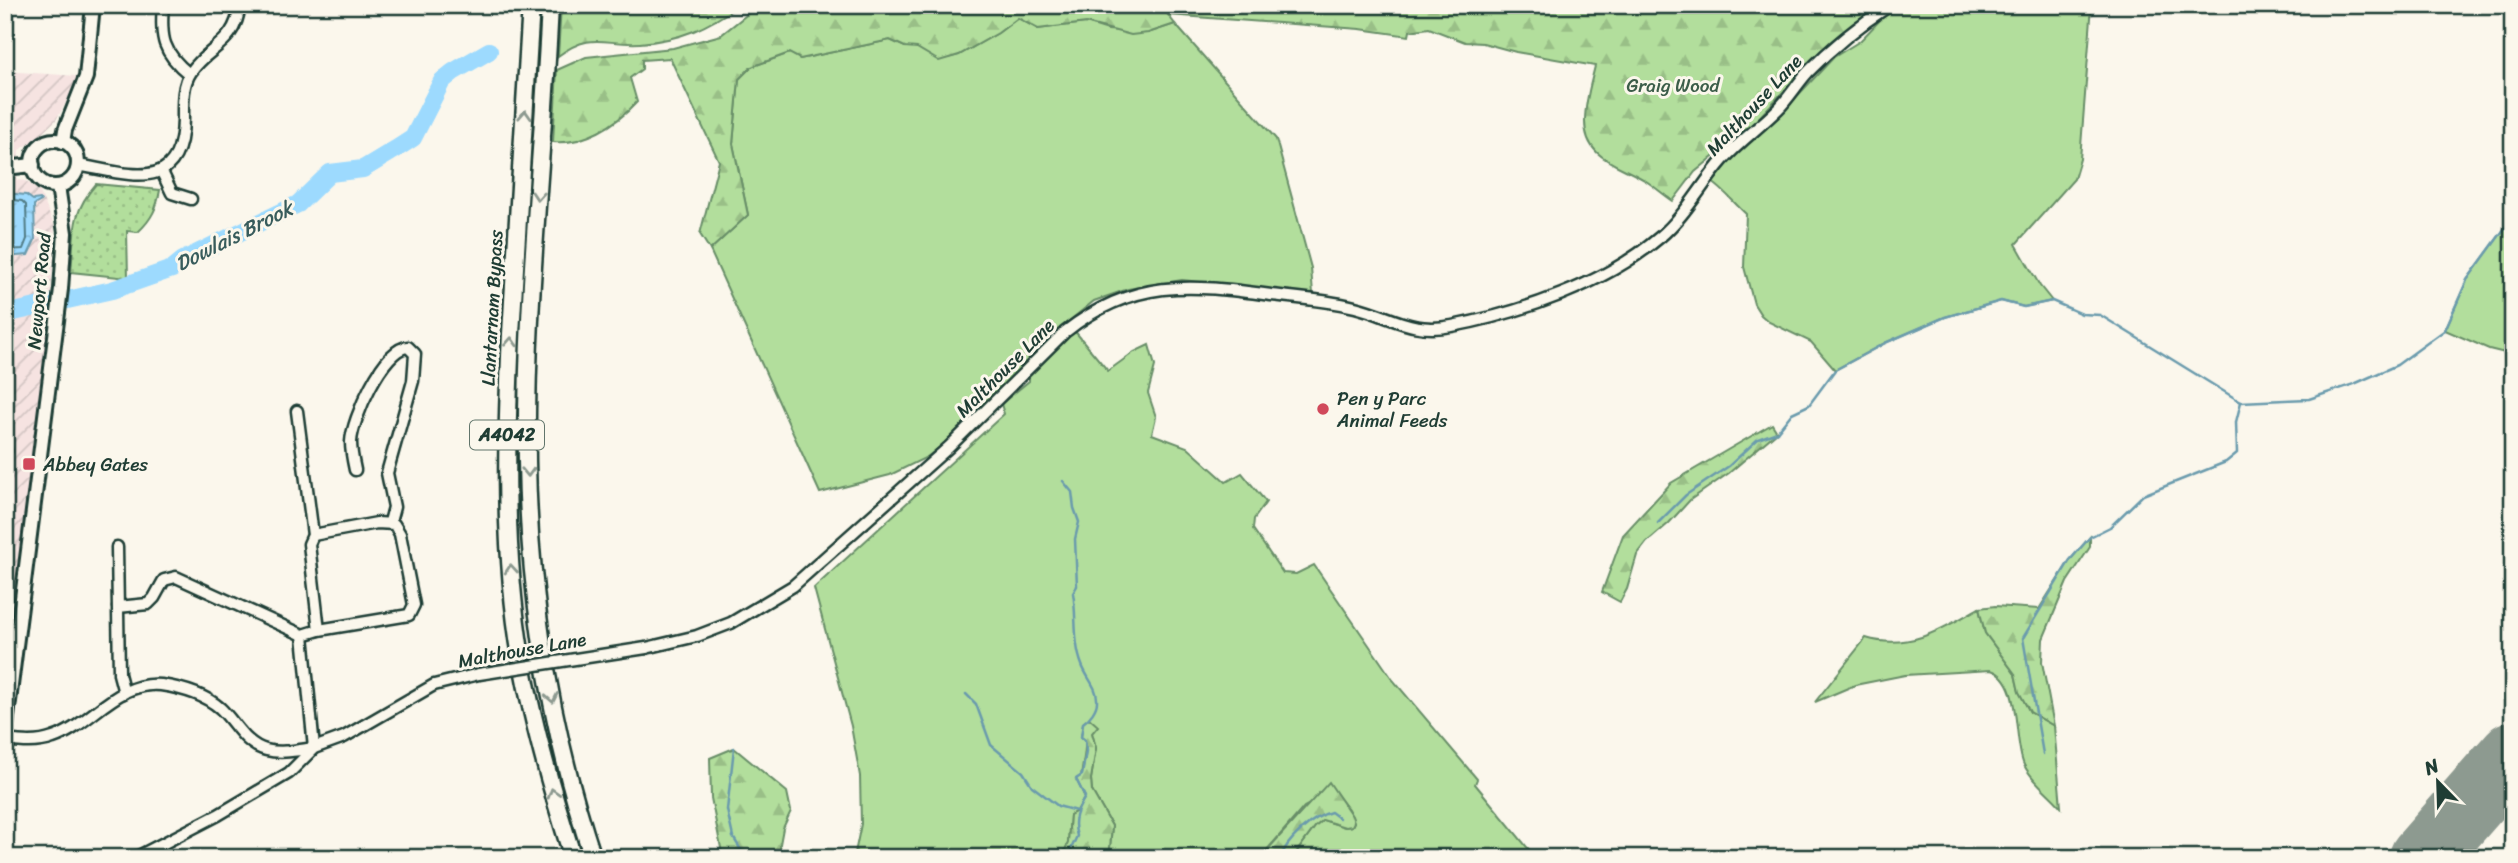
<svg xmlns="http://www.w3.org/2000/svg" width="2518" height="863" font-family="Sriracha,sans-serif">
<defs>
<pattern id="industrial-furrows" width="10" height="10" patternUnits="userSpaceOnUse" patternTransform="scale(1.75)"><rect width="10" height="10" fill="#f6e3e1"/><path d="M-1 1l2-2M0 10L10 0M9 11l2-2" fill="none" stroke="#d2c4c2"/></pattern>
<pattern id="forest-firs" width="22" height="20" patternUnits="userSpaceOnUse" patternTransform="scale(1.75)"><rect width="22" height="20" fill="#b2de9c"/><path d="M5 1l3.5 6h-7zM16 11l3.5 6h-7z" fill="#99bf87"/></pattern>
<pattern id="park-dots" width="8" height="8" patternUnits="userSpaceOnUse" patternTransform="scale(1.75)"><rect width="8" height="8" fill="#b2de9c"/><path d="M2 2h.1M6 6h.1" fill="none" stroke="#99bf87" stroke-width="1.8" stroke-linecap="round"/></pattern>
<pattern id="water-ripples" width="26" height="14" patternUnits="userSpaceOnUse" patternTransform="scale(1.75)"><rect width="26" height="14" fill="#9ddafe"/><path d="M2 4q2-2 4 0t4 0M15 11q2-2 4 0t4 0" fill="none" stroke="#87bcda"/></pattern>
</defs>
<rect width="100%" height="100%" fill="#fbf7ec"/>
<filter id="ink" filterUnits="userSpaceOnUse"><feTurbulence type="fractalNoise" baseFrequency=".0143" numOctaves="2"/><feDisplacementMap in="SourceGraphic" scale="14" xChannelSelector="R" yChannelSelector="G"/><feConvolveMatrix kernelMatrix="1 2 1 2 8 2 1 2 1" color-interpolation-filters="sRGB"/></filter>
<g filter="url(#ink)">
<path fill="url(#industrial-furrows)" d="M5,71l72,5 -4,14 -17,30 -22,21 -15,9 -2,30 9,1 14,11 14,33 1,16 -8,94 -37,304 -5,-1z"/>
<g fill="#b2de9c" stroke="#688e68" stroke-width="2">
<path d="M1899,5h193l-12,154 -6,20 -58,65 24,42 12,15 -28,6 -23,-6 -56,16 -60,26 -50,27 -24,-28 -42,-20 -8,-7 -7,-11 -10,-37 2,-53c-12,-11 -21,-23 -34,-32l22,-26 37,-32 63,-67 26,-16 22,-23z"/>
<path d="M1018,18l20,11 48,-6 22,7 40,3 27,-9 101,115 35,129 2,26 -131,-14 -54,9 -34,12 -46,37 -50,56 -40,39 -31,24 -37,18 -70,18 -110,-243 38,-35 -15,-71 6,-65 12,-12 39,-14 10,6 90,-19 15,7h12l22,13 20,-5 39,-22z"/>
<path d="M2513,217v138l-24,-6 -44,-19 22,-50z"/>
<path d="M1073,329l35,42 26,-19 15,-7 6,21 -7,27 8,24 -4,17 35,13 39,35 16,-9 24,29 -12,17 -1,10 30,44 13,1 18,-9 79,115 84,99 -2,5 61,74h-244l23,-31 8,-7 22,7 7,-1 2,-4 -6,-13 -14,-18 -30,16 -44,51h-151l3,-32 -20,-35 -1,-12 5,-31 -4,-15 -7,7c2,18 -10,41 0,57l-8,14 -7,4 -2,28 -6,15h-208l7,-34 -1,-48 -9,-50 -37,-138 190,-174 -3,-10 28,-23v-8z"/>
<path d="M1979,608l6,25 30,41 4,18 11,20 24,14 7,81c-11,-13 -30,-27 -37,-42 -11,-24 -2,-86 -33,-95l-86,5 -50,10 -40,17 51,-64c43,13 77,-9 113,-30z"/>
<path d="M2513,729v44l-71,85h-42z"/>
</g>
<g fill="url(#forest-firs)" stroke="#688e68" stroke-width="2">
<path d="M561,5h178c-32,23 -59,35 -99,38 -37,2 -48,-12 -82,13z"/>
<path d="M759,5h1123l-74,60 -54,58 -59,49 -22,29c-9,-6 -18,-14 -27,-20 -26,-17 -62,-21 -61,-61 0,-18 6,-37 10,-54l-79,-14 -33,-9 -18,-1 -36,-14 -19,3 -1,5 -49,-7 -192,-14 7,9 -27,9 -17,2 -45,-12 -48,6 -20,-11 -20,15 -39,22 -20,6 -22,-13 -12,-1 -15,-7 -90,19 -11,-6 -38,14 -12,12 -6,65 15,71 -38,35 -10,-16 19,-73 -49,-103 -28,2v9l-12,9 7,24c-21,23 -53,43 -84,40l4,-72 29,-13 87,-9 48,-13z"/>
<path d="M1772,424l5,8 -48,41 -39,27 -21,23 -22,19 -10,13 -10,34 -7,13 -18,-10 21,-57 48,-52z"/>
<path d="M2090,537v10l-23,35 -24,57 -1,23 12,64 -24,-14 -11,-20 -4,-18 -30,-41 -6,-25 16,-2 44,3 31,-49z"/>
<path d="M1089,718l9,8 -6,7 4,15 -5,31 1,12 20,35 -3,32h-47l6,-15 2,-28 7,-4 8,-14 -9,-18 6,-4 4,-24 -1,-11 -4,-3 2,-14z"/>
<path d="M734,748l53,44 4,19 -8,17 -3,16 1,14h-58l-12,-60 -1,-40z"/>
<path d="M1329,782l23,34 2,6 -2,4 -7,1 -22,-7 -8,7 -23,31h-32z"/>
</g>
<path fill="url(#park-dots)" stroke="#688e68" stroke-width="2" d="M96,184l64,6c-3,18 -8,29 -22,42l-11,-1 1,47 -57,-6c4,-39 -1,-58 25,-88z"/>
<path fill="url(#water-ripples)" stroke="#6b9bad" stroke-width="2" d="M5,193l21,2 7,5 7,-1 1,2 -7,4 1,35 -7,15 -23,2z"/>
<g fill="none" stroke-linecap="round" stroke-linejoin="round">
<path stroke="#517c85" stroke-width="2" d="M5,199l17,2 4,4 1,34 -4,10 -18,1"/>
<g stroke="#6b9bad" stroke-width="2.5">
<path d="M1063,481l9,11 2,16 5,14 -4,17 2,47 -4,7c4,23 0,50 9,72 4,12 16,23 15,36 0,8 -7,17 -14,22l-2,14 4,3 1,11 -4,24 -6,4 9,18c-8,13 -13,24 -8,39l-6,13 2,9"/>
<path d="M1658,523l28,-28 43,-29 29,-27 19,-7 15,-19 17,-8 26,-35 50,-27 60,-26 56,-16 23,6 28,-6 30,13 18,1 141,87"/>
<path d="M966,694l10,10 15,41 32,27 9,14 26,20 18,5"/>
<path d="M734,748l-7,62 6,27 13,21"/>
<path d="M2043,754l-20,-116 47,-78 20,-23 20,-10 33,-32 83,-33 11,-9 -1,-31 5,-20 68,-3 45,-15 43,-19 48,-35 22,-50 46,-63"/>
<path d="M1280,858c8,-19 32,-41 51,-46l8,6"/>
</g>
<g stroke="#9ddafe" stroke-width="18">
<path d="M852,5h2"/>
<path d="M5,314l107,-24 60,-21 11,-9 115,-56 32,-31 33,-4 33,-20 17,-11 29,-57 11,-9 36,-21"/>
</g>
<path stroke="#8d9a90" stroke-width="68" d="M2423,858l90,-103"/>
<defs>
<g id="minor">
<path d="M163,5c-3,33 0,48 26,69"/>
<path d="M78,165c52,9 104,30 105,-46 0,-15 -1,-34 8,-47 19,-27 44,-27 49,-67"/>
<path d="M162,172l10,21 19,6"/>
<path d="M297,411l16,124 -4,9 10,86"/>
<path d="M5,444l1,7"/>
<path d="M355,470c-2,-9 -4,-18 -4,-28 1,-22 32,-94 57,-95l7,7 -2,27 -26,92 7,34 -4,15"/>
<path d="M117,547l2,127 5,19"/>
<path d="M118,607l30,-3 6,-6 10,-18 12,-3 127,58 16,-5 90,-15 5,-10 -14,-71 -6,-10 -17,-1 -64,12"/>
<path d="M646,648l51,-12 34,-13 62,-37 156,-139 116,-115c68,-54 124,-48 206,-37 28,3 56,5 84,12 37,9 55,27 97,19 68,-13 154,-42 208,-89 26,-22 41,-52 63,-77 17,-19 37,-33 55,-51 11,-11 19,-25 30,-37 24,-25 53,-48 82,-67"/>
<path d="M5,740c16,2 32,4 48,-2 37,-12 64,-58 108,-53 20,3 43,9 59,23 15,14 25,37 46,42 16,4 32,0 48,-2l-11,-113"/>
<path d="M135,858l83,-43 71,-42 25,-25 30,-11 90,-52 45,-11"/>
</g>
<g id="tertiary">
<circle cx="55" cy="163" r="23"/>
<path d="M63,142l2,-12 21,-53 7,-72"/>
<path d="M5,168l28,-3"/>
<path d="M5,733l56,-444 4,-56 -7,-47"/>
</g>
<g id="trunk">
<path d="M531,5c-6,110 -14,219 -20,329 -5,108 -8,216 10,323 12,69 31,135 52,201"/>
<path d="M550,5c-7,152 -25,304 -23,456 2,134 24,270 66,397"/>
</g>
</defs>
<use href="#minor" stroke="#1f3d34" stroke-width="15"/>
<use href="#tertiary" stroke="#1f3d34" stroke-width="18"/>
<use href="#trunk" stroke="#1f3d34" stroke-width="21"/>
<use href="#minor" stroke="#fbf7ec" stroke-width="10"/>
<use href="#tertiary" stroke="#fbf7ec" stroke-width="12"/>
<use href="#trunk" stroke="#fbf7ec" stroke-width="16"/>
<defs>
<path id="minor-bridge" d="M479,674l167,-26"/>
</defs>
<use href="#minor-bridge" stroke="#1f3d34" stroke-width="15" stroke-linecap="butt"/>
<use href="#minor-bridge" stroke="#fbf7ec" stroke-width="10"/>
</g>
<defs><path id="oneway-chevron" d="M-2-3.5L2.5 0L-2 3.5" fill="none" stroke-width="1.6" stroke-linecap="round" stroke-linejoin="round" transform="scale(1.75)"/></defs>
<g stroke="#8d9a90">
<use href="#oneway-chevron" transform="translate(525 115) rotate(-87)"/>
<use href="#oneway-chevron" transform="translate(538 196) rotate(94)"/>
<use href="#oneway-chevron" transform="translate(511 342) rotate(-87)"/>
<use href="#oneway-chevron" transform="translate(528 472) rotate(88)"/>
<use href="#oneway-chevron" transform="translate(511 569) rotate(-95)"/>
<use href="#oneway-chevron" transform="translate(552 698) rotate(79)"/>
<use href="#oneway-chevron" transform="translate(553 793) rotate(-107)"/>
</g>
</g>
<g fill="#d1495b" stroke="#fbf7ec" stroke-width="2.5">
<circle cx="1323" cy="409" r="7"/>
<rect x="22" y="457" width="14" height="14" rx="3.5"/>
</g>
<g text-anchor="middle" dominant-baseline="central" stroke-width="6" stroke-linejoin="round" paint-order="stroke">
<rect fill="#fbf7ec" stroke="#61756b" stroke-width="2" x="470" y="420.5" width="74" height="29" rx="5"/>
<g font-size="18" font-weight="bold" fill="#1f3d34">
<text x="507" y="435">A4042</text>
</g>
<g font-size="19" fill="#3c5d49" stroke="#fbf7ec">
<text x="1673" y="85">Graig Wood</text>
</g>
<g font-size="19" fill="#1f3d34" stroke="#fbf7ec">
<text transform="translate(1754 105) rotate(-47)">Malthouse Lane</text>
<text transform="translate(39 291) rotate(-85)">Newport Road</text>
<text transform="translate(492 308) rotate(-87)">Llantarnam Bypass</text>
<text transform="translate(1005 368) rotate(-45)">Malthouse Lane</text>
<text transform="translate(522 650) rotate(-10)">Malthouse Lane</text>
</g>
<g font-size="19" fill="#1f3d34" stroke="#fbf7ec" text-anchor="start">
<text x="1337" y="398">Pen y Parc<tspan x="1337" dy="22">Animal Feeds</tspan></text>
<text x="43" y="464">Abbey Gates</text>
</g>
<g font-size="21" font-style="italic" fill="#385c5c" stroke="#fbf7ec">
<text transform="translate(234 236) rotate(-27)">Dowlais Brook</text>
</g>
</g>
<rect width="2518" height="863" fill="none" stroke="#fbf7ec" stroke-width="28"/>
<rect x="14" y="14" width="2490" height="835" fill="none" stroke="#1f3d34" stroke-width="2.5" filter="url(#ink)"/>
<g transform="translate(2438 782) rotate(337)" stroke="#fbf7ec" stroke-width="5" paint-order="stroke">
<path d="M0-5L12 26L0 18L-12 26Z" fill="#1f3d34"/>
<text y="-10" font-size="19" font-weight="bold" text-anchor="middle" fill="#1f3d34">N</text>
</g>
</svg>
